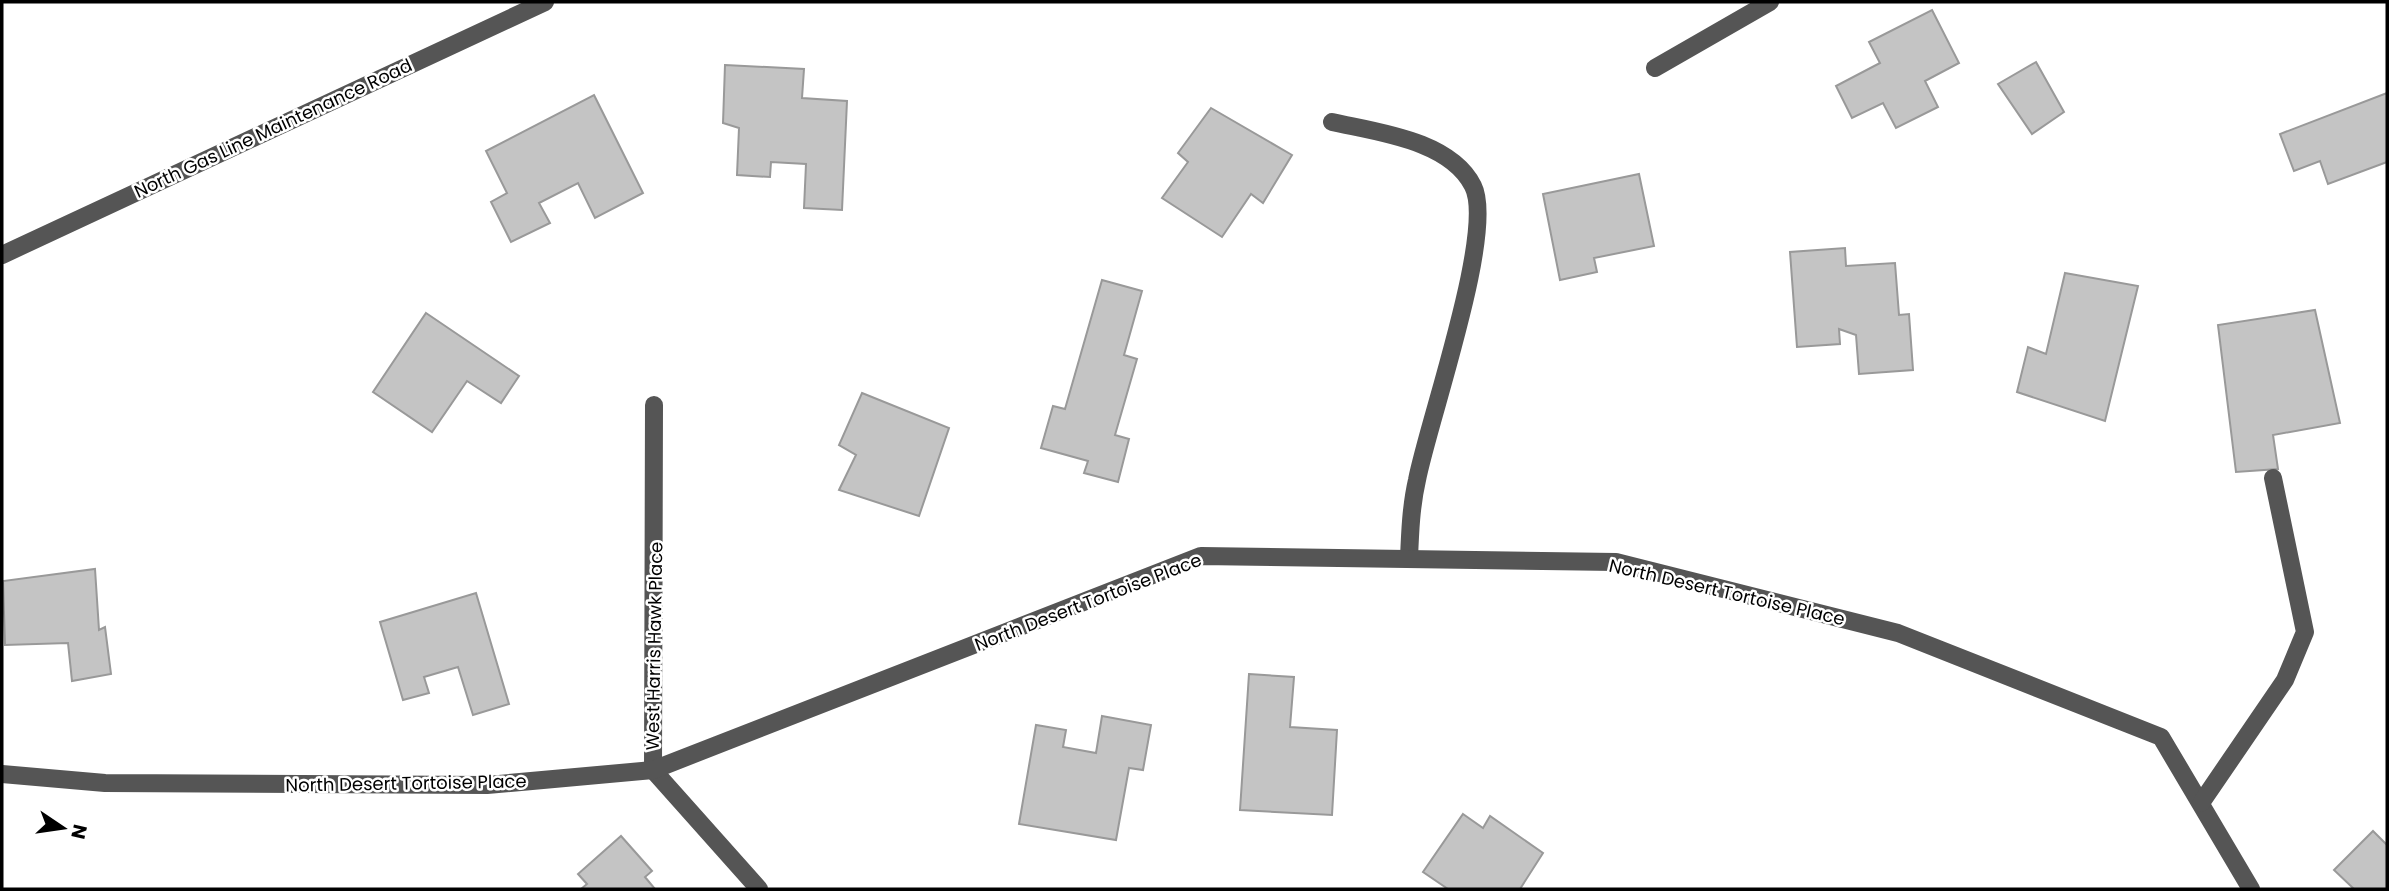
<svg xmlns="http://www.w3.org/2000/svg" width="2389" height="891" font-family="Poppins,sans-serif">
<rect width="100%" height="100%" fill="#fff"/>
<g fill="#c4c4c4" stroke="#999" stroke-width="2">
<path d="M1932,10l27,53 -34,18 13,26 -42,21 -13,-25 -31,15 -16,-32 44,-23 -11,-21z"/>
<path d="M2036,62l28,50 -32,22 -34,-50z"/>
<path d="M725,65l79,4 -2,29 45,3 -5,109 -38,-2 2,-44 -35,-2 -1,15 -33,-2 2,-47 -16,-5z"/>
<path d="M2387,93v69l-59,22 -8,-23 -26,10 -14,-37z"/>
<path d="M594,95l49,98 -48,25 -17,-35 -39,20 11,20 -39,19 -20,-40 16,-9 -21,-42z"/>
<path d="M1211,108l81,47 -29,48 -12,-9 -29,43 -60,-39 26,-36 -10,-9z"/>
<path d="M1639,174l15,72 -60,12 3,14 -37,8 -17,-86z"/>
<path d="M1845,248l1,18 49,-3 4,52 10,-1 4,56 -54,4 -3,-39 -17,-6 1,15 -43,3 -7,-95z"/>
<path d="M2065,273l73,13 -33,135 -88,-29 11,-45 18,7z"/>
<path d="M1102,280l40,11 -18,64 13,4 -22,76 14,4 -11,43 -34,-9 4,-12 -47,-13 12,-42 12,3z"/>
<path d="M2315,310l25,113 -67,12 5,34 -42,3 -18,-147z"/>
<path d="M426,313l93,63 -18,27 -34,-22 -35,51 -59,-40z"/>
<path d="M862,393l87,35 -30,88 -80,-26 17,-35 -17,-10z"/>
<path d="M95,569l4,61 6,-3 6,47 -39,7 -4,-38 -63,2 -2,-64z"/>
<path d="M476,593l33,111 -36,11 -15,-48 -34,10 5,16 -26,7 -23,-78z"/>
<path d="M1249,674l45,3 -4,50 47,3 -5,85 -92,-5z"/>
<path d="M1102,716l49,9 -8,45 -14,-2 -13,72 -97,-16 17,-99 30,5 -3,17 33,6z"/>
<path d="M1463,814l20,14 7,-12 53,37 -23,36h-72l-25,-17z"/>
<path d="M2373,831l14,14v44h-33l-20,-19z"/>
<path d="M621,836l31,35 -7,6 10,12h-74l6,-5 -9,-10z"/>
</g>
<g fill="none" stroke-linecap="round" stroke-linejoin="round">
<g stroke="#555" stroke-width="18">
<path d="M1655,68l115,-66"/>
<path d="M1332,122c44,10 118,18 141,64 23,45 -45,236 -56,294 -6,26 -7,53 -8,79"/>
<path d="M2,255l543,-253"/>
<path d="M654,405l-1,365 106,119"/>
<path d="M2,774l103,9 382,2 166,-15 548,-214 415,6 282,71 263,104 90,152"/>
<path d="M2201,803l84,-123 20,-48 -32,-154"/>
</g>
</g>
<g text-anchor="middle" dominant-baseline="central" stroke-width="5" stroke-linejoin="round" paint-order="stroke">
<g font-size="18" fill="#000" stroke="#fff">
<text transform="translate(273 128) rotate(-25)">North Gas Line Maintenance Road</text>
<text transform="translate(1727 592) rotate(13)">North Desert Tortoise Place</text>
<text transform="translate(1088 602) rotate(-21)">North Desert Tortoise Place</text>
<text transform="translate(654 646) rotate(-89)">West Harris Hawk Place</text>
<text transform="translate(406 783) rotate(-1)">North Desert Tortoise Place</text>
</g>
</g>
<rect width="2389" height="891" fill="none" stroke="#000000" stroke-width="7"/>
<g transform="translate(63 828) rotate(103)" stroke="#ffffff" stroke-width="5" paint-order="stroke">
<path d="M0-5L12 26L0 18L-12 26Z" fill="#000000"/>
<text y="-10" font-size="19" font-weight="bold" text-anchor="middle" fill="#000000">N</text>
</g>
</svg>
